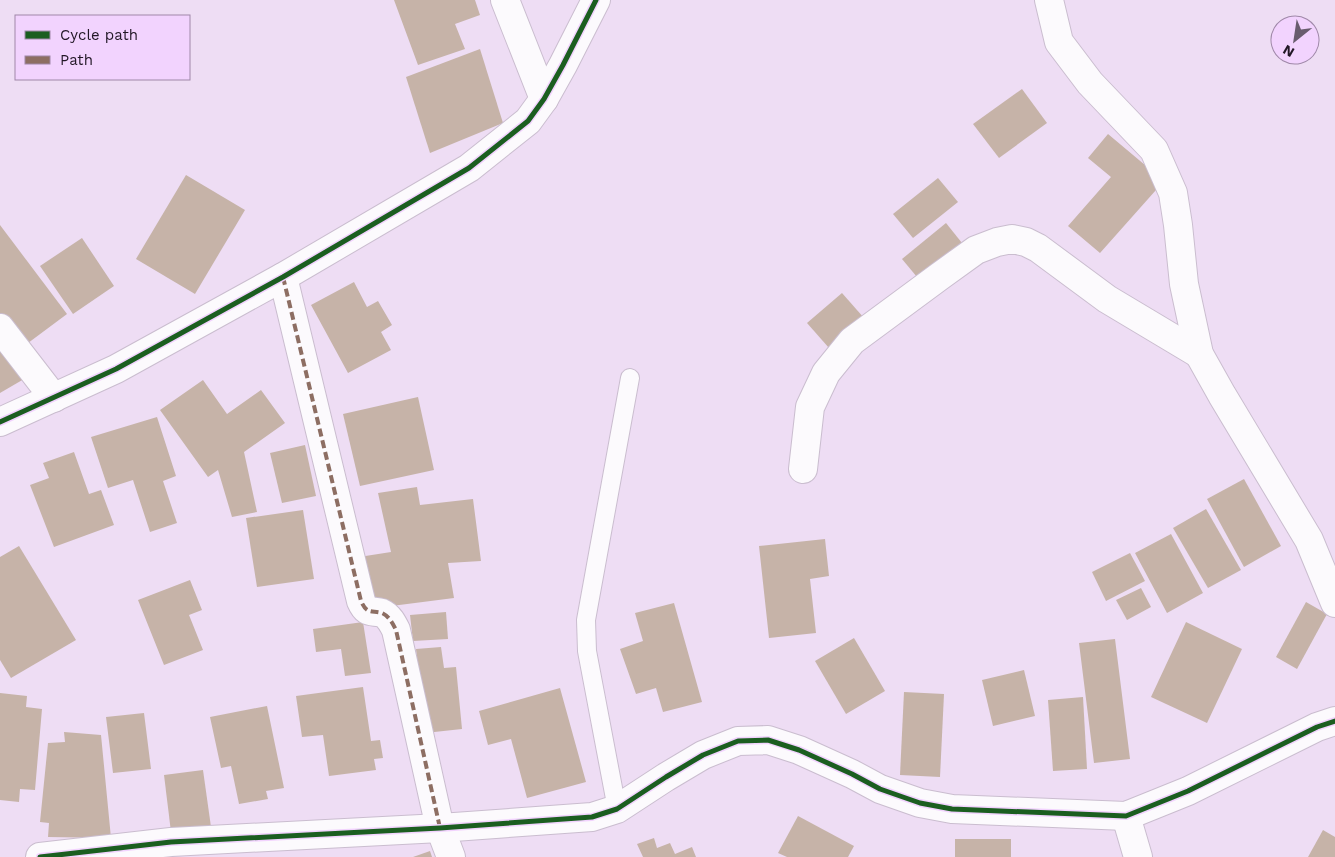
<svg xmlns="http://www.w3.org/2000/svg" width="1335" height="857" font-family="'Work Sans',sans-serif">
<rect width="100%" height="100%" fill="#eeddf4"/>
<g fill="#c6b3a8">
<path d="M394,0h81l5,15 -25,9 10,25 -47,16z"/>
<path d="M480,49l23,74 -73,30 -24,-76z"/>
<path d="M1022,89l25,34 -48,35 -26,-34z"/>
<path d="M1108,134l56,47 -64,72 -32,-27 43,-49 -23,-19z"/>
<path d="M186,175l59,35 -50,84 -59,-35z"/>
<path d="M938,178l20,24 -45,36 -20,-24z"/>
<path d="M946,223l20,25 -44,35 -20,-24z"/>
<path d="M0,225l67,89 -43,32 -24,-32z"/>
<path d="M82,238l32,48 -41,28 -33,-48z"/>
<path d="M354,282l13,25 11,-6 14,24 -11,7 10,18 -43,23 -37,-68z"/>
<path d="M842,293l22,25 -35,30 -22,-25z"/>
<path d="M0,351l24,28 -24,14z"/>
<path d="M203,380l24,34 34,-24 24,33 -41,29 13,60 -25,5 -14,-47 -10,7 -48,-67z"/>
<path d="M418,397l16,73 -74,16 -17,-72z"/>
<path d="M157,417l19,59 -13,5 14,42 -27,9 -17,-52 -25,8 -17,-51z"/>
<path d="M305,445l11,51 -34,7 -12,-50z"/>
<path d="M74,452l15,42 12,-4 13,35 -60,22 -24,-62 19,-7 -6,-15z"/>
<path d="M1244,479l37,67 -37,21 -37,-68z"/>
<path d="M417,487l3,18 53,-6 8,62 -33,2 6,35 -86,11 -9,-52 32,-5 -13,-59z"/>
<path d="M1206,509l35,61 -33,18 -35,-60z"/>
<path d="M303,510l11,69 -57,8 -11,-69z"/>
<path d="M1171,534l32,59 -36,20 -32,-60z"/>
<path d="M825,539l4,37 -19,3 6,54 -47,5 -10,-92z"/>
<path d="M19,546l57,94 -65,38 -11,-18v-103z"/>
<path d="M1130,553l15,28 -39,20 -14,-29z"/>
<path d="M190,580l12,30 -13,5 14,35 -39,15 -26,-65z"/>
<path d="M1141,588l10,19 -24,13 -11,-20z"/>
<path d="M1306,602l21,12 -30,55 -21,-12z"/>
<path d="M674,603l28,99 -39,10 -7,-24 -20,6 -16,-45 23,-8 -8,-28z"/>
<path d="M446,612l2,27 -35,2 -3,-26z"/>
<path d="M363,622l8,51 -26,3 -4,-27 -25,3 -3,-23z"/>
<path d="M1186,622l56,27 -35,74 -56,-26z"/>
<path d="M854,638l31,53 -39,23 -31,-53z"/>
<path d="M1115,639l15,120 -36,4 -15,-120z"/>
<path d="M441,647l3,21 12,-1 6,62 -37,4 -9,-84z"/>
<path d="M1024,670l11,46 -42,10 -11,-46z"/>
<path d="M363,687l8,54 9,-1 3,18 -9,1 2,11 -47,6 -6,-41 -21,2 -6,-41z"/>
<path d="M560,688l26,94 -59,16 -16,-59 -23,6 -9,-34z"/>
<path d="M904,692l40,2 -4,83 -40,-2z"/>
<path d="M0,693l27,3 -1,11 16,2 -7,81 -15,-1 -1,13 -19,-2z"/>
<path d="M1083,697l4,72 -34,2 -5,-71z"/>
<path d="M267,706l17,82 -18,3 2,8 -29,5 -8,-38 -10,2 -11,-51z"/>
<path d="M144,713l7,56 -38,4 -7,-56z"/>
<path d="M64,732l37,3 10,103 -63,-1 1,-14 -9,-1 8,-79 17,-1z"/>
<path d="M203,770l8,57 -40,5 -7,-57z"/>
<path d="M798,816l56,30 -6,11h-61l-9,-4z"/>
<path d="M1323,830l12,7v20h-27z"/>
<path d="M654,838l3,10 13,-5 5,11 17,-7 4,10h-53l-6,-13z"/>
<rect x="955" y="839" width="56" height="18"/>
<path d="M430,851l2,6h-19z"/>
</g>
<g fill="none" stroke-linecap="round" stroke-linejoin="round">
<defs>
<path id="lane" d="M617,809l-30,-158 -1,-31 44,-242"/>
<g id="street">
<path d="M505,0l39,99"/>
<path d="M1049,0l10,42 31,41 64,67 19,43 5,32 6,59 15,70 23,41 87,145 26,63"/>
<path d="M283,277l78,324c6,14 11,9 21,12 7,3 11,11 14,17l44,198 11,29"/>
<path d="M0,328l54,70"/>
<path d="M0,422l116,-53 167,-92 186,-109 59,-47 16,-22 19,-34 33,-65"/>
<path d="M803,469l7,-62 16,-34 26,-32 88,-65 36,-26 21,-8 15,-3 14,3 12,6 69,51 92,55"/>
<path d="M1126,816l12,41"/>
<path d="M40,857l131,-15 269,-14 152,-11 25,-8 49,-32 37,-22 35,-14 30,-1 31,10 53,24 28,15 40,14 32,6 174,7 62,-25 129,-64 18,-6"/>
</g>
</defs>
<use href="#lane" stroke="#cabdcf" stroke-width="20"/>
<use href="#street" stroke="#cabdcf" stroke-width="30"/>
<use href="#lane" stroke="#fcfafd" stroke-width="18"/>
<use href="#street" stroke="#fcfafd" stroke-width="28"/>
<path stroke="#8d6e63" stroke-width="4" stroke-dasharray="8 4" stroke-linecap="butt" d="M283,277l78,324c6,14 11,9 21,12 7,3 11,11 14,17l44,198"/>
<defs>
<g id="cycleway">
<path d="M0,422l116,-53 167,-92 186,-109 59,-47 16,-22 19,-34 33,-65"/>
<path d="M40,857l131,-15 269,-14 152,-11 25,-8 49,-32 37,-22 35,-14 30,-1 31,10 53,24 28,15 40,14 32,6 174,7 62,-25 129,-64 18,-6"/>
</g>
</defs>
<use href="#cycleway" stroke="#f2d3fe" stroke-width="8"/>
<use href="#cycleway" stroke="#1b5e20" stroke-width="5"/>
</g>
<rect x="15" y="15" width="175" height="65" fill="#f2d3fe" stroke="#9f88a8"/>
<rect x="25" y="31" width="25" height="8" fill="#1b5e20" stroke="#9f88a8"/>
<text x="60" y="40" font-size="15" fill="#221726">Cycle path</text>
<rect x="25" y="56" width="25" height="8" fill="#8d6e63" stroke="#9f88a8"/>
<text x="60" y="65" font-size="15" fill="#221726">Path</text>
<g transform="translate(1295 40) rotate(210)"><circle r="24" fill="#f2d3fe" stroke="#9f88a8"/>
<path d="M0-4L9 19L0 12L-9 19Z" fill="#695c6e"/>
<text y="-8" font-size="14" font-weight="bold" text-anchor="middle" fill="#221726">N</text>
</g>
</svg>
